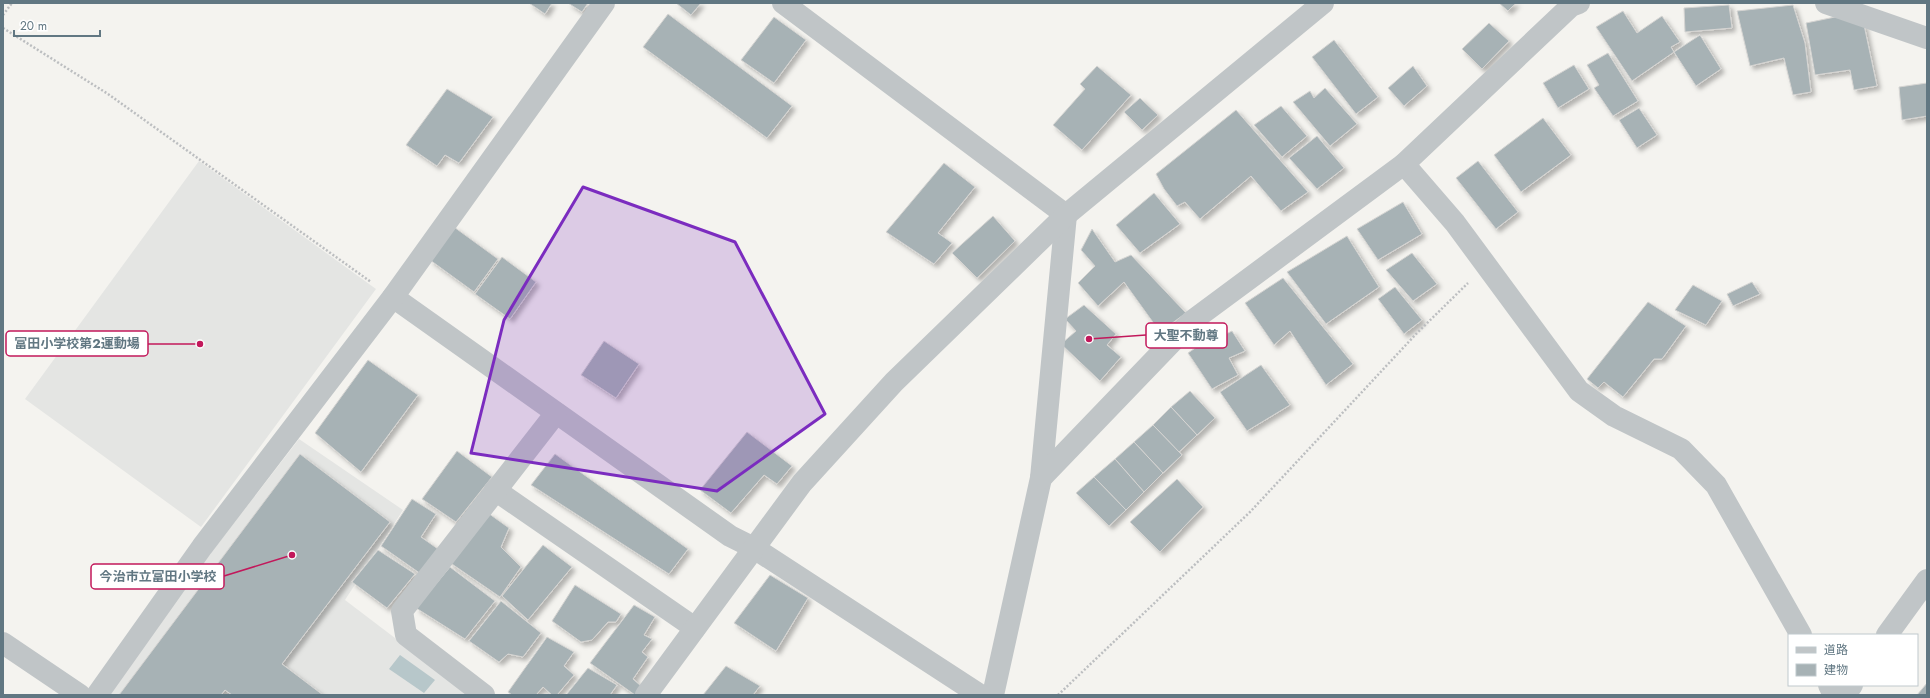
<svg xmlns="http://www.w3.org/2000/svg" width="1930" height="698" font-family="Jost,'Noto Sans JP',sans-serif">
<defs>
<filter id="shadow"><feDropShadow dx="3.5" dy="3.5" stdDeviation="2" flood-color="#0004"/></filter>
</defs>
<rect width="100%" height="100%" fill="#f4f3ef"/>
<g fill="#e4e5e3">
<path d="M199,161l177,128 -175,238 -176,-128z"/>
<path d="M299,439l104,71 -58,90 125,95h-369z"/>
</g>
<path fill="#b7c7ca" d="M400,655l35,25 -11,13 -35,-24z"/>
<g fill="#a7b2b5" stroke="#d5d4d2" filter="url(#shadow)">
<path d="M529,3h23l-7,11z"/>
<path d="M568,3h20l-6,9z"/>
<path d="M676,3h25l-10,12z"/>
<path d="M1499,3h17l-8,8z"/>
<path d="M1729,5l3,23 -47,4 -1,-24z"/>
<path d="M1793,5l12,38 6,49 -18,3 -9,-37 -34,8 -13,-55z"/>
<path d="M1623,11l14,22 25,-17 18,26 -9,5 3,5 -42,29 -36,-54z"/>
<path d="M668,14l124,92 -25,32 -124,-91z"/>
<path d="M1840,16l24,9 13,61 -23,4 -4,-20 -35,5 -9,-52z"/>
<path d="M774,17l32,23 -32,43 -33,-23z"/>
<path d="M1489,23l20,18 -27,28 -20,-20z"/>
<path d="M1700,35l21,34 -25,17 -22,-34z"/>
<path d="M1334,40l44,57 -22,17 -44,-57z"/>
<path d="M1608,53l30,48 -25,15 -19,-28 5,-3 -12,-20z"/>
<path d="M1574,65l15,24 -31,19 -15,-25z"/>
<path d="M1097,66l34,29 -49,55 -29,-25 32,-36 -5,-5z"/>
<path d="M1413,66l14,20 -23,20 -16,-18z"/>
<path d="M1927,83v33l-25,4 -3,-33z"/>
<path d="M1325,88l32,36 -27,22 -37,-44 17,-11 4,7z"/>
<path d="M447,89l46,28 -34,46 -14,-8 -8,11 -31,-21z"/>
<path d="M1140,98l18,17 -16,15 -18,-18z"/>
<path d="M1281,106l26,30 -25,21 -28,-32z"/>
<path d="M1639,108l18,27 -20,13 -18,-28z"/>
<path d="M1236,110l72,82 -27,19 -30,-35 -51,43 -15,-17 -8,4 -13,-17 -8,-15z"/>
<path d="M1543,118l28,37 -50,37 -27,-37z"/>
<path d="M1317,136l27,32 -27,21 -28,-31z"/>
<path d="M1478,161l40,51 -22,17 -40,-51z"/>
<path d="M944,163l31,24 -37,46 14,10 -18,21 -48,-32z"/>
<path d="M1154,193l26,31 -40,29 -24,-28z"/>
<path d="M1403,202l19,32 -44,26 -21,-31z"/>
<path d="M993,216l22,25 -38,37 -25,-25z"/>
<path d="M454,227l44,32 -24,33 -44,-32z"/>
<path d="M1092,229l23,33 16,-7 55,58 -26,19 -36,-50 -26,24 -20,-23 17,-17 -14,-16z"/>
<path d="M1347,236l32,51 -53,37 -39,-52z"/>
<path d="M1412,253l25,31 -24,17 -27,-31z"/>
<path d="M502,257l34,25 -26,37 -35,-25z"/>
<path d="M1283,278l70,86 -27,21 -36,-54 -16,14 -29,-42z"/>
<path d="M1752,282l8,12 -27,12 -6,-12z"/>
<path d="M1693,285l29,16 -16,24 -31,-15z"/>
<path d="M1395,287l27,33 -18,14 -26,-35z"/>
<path d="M1648,302l38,24 -24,33h-8l-31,38 -19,-15 -6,6 -11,-9z"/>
<path d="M1084,305l32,29 -9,11 14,12 -21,24 -39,-37 15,-13 -11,-12z"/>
<path d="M1232,331l13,20 -16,7 9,17 -26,14 -24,-36 26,-18 2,4z"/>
<path d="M604,341l35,23 -23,34 -35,-23z"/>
<path d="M368,360l50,35 -57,77 -46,-39z"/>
<path d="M1261,365l29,40 -43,26 -27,-39z"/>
<path d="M1190,391l25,27 -18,17 -26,-28z"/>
<path d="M1171,407l26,28 -18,17 -26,-27z"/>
<path d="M1153,425l29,30 -19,18 -29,-31z"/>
<path d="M747,432l45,34 -15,18 -13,-9 -33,38 -31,-23z"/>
<path d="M1134,442l29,31 -19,19 -29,-33z"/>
<path d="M457,451l35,26 -36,45 -34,-23z"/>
<path d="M300,454l90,68 -108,142 41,31h-91l-7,-5 -4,5h-102z"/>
<path d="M555,454l133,95 -19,25 -138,-89z"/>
<path d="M1115,459l29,33 -18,18 -32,-33z"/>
<path d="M1094,477l32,33 -17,16 -33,-33z"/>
<path d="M1177,479l26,28 -43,45 -30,-30z"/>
<path d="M412,499l24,15 -15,23 17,12 -17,25 -40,-28z"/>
<path d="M488,513l21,15 -8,19 20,20 -21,30 -51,-35z"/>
<path d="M543,545l29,22 -44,53 -26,-24z"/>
<path d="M378,550l37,24 -28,34 -35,-26z"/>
<path d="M450,567l45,34 -30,38 -49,-31z"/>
<path d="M770,575l38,23 -32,53 -42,-28z"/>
<path d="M575,585l46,29 -5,8h-8l-16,18 -11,2 -29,-21z"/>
<path d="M501,601l40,32 -18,24 -15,-3 -9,8 -30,-21z"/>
<path d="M634,605l21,12 -11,18 8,4 -10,13 6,5 -15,22 8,7 -6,9 -45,-32z"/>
<path d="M547,637l27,15 -10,14 10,9 -17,20h-5l-9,-8 -7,8h-24l-4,-3z"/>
<path d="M726,666l34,20 -7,9h-50z"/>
<path d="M588,668l29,17 -7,10h-44z"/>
<path d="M1927,683v12h-10z"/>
</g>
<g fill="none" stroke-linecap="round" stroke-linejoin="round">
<g stroke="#bcbec0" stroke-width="2.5" stroke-dasharray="2 2" stroke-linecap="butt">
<path d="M3,15l9,-12"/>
<path d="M3,28l105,66 263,188"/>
<path d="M1058,695l192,-183 167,-179 51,-50"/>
</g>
<g stroke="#c0c5c7" stroke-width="22">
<path d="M783,3l283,212 -25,263 -48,217"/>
<path d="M1826,3l101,35"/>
<path d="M1404,164l51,59 124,168 35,25 67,33 35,36 85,150"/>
<path d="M393,297l337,239 24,12 226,147"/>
<path d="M1041,478l151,-157 212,-157 167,-158 8,-3"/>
<path d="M495,490l200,138"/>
<path d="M1887,635l40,-55"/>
<path d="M3,643l77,52"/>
<path d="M1829,685l5,10"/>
<path d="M97,695l105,-148 191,-250 211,-294"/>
<path d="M484,695l-78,-60 -4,-24 154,-198"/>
<path d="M1845,695l7,-10"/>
</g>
<path stroke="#c0c5c7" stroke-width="22" d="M646,695l156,-212 92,-101 172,-167 257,-212"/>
</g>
<path fill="#7b2cbf" fill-opacity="0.2" stroke="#7b2cbf" stroke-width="3" stroke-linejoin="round" d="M583,187l152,55 90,172 -108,77 -246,-38 33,-133z"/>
<path fill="none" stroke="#c2185b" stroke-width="1.5" d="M1089 339L1146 335M200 344L148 344M292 555L224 576"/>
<g fill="#c2185b" stroke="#fff" stroke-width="1.5">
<circle cx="1089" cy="339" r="4"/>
<circle cx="200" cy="344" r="4"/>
<circle cx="292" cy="555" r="4"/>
</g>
<g fill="#fff" stroke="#c2185b" stroke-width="1.5">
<rect x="1146" y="323" width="81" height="25" rx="4"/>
<rect x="6" y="331" width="142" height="25" rx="4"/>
<rect x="91" y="564" width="133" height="25" rx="4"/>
</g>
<g font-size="13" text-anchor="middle" font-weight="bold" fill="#617782">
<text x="1186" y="340">大聖不動尊</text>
<text x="77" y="348">富田小学校第2運動場</text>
<text x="158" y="581">今治市立富田小学校</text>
</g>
<rect width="1930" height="698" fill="none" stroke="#617782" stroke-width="8"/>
<rect x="1788" y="634" width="130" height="52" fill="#ffffff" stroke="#c0c9cd"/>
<rect x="1796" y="647" width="20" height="6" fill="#c0c5c7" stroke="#c0c9cd"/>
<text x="1824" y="654" font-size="12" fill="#617782">道路</text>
<rect x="1796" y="664" width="20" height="12" fill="#a7b2b5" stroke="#c0c9cd"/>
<text x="1824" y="674" font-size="12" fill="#617782">建物</text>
<path d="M14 30v6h86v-6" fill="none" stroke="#617782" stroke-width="2"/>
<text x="20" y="30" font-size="12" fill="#617782" stroke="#ffffff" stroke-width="3" paint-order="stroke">20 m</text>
</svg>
